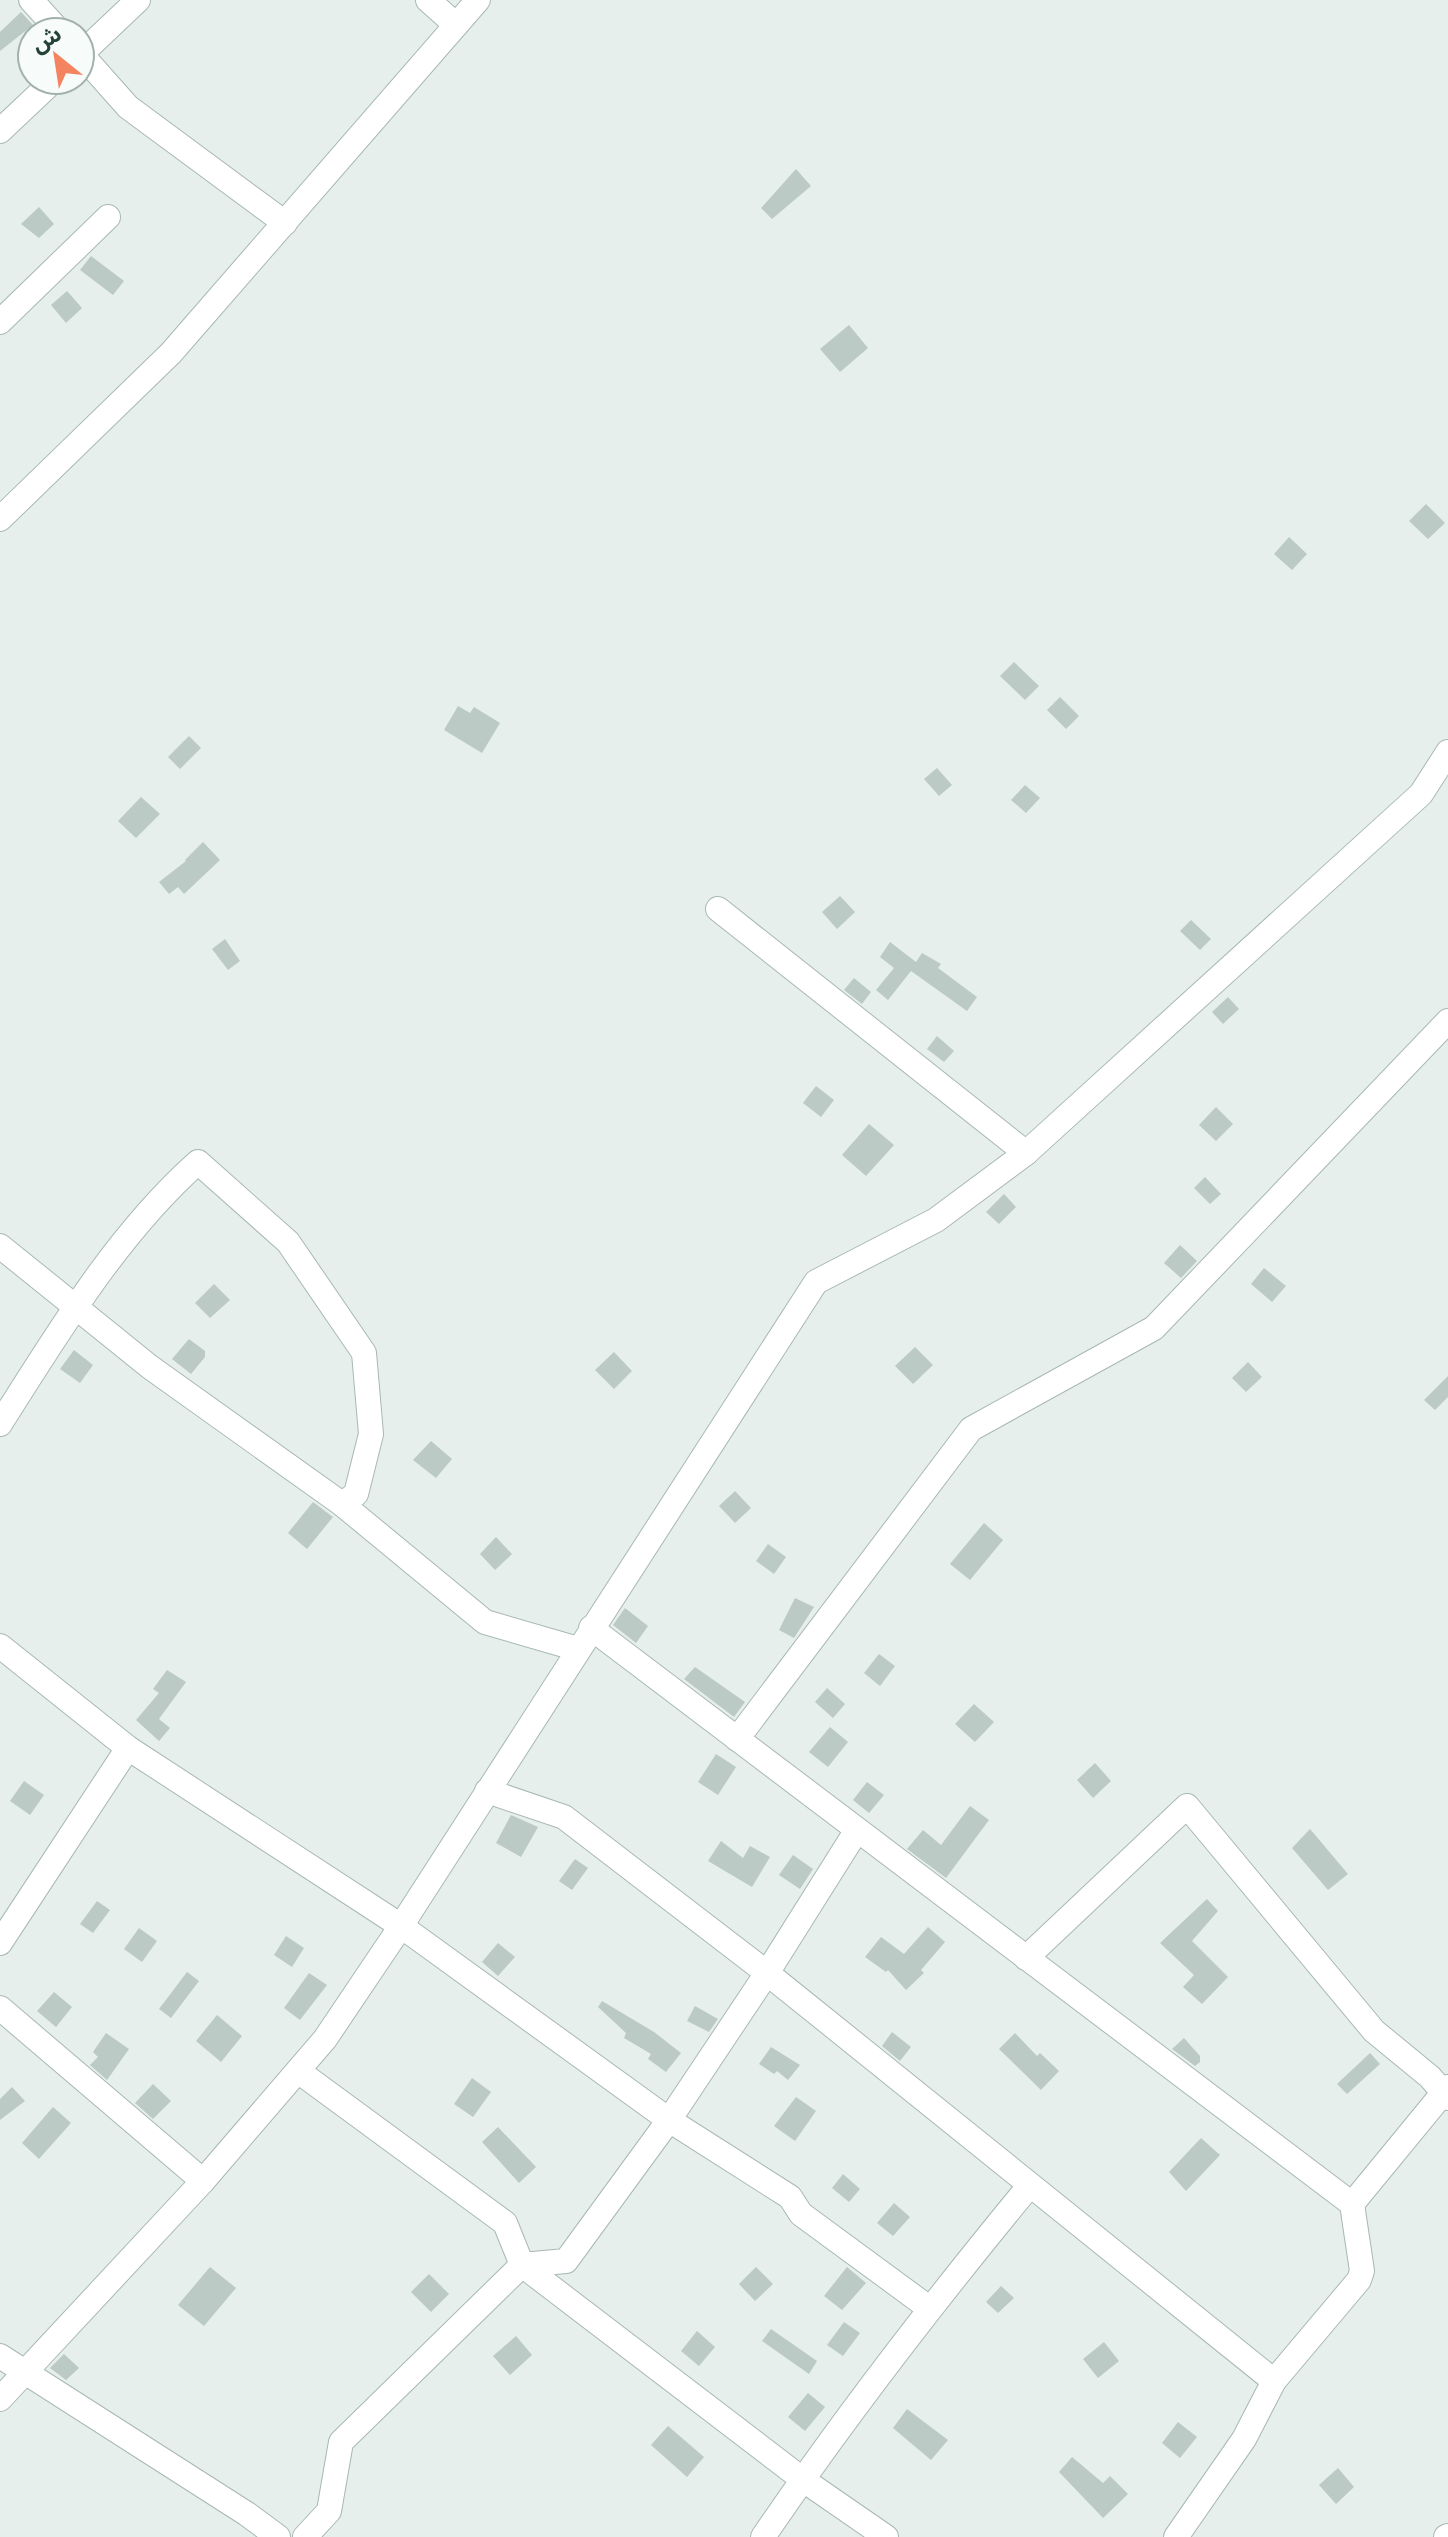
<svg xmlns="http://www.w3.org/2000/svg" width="1448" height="2537" font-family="'Work Sans','Noto Sans Arabic',sans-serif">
<rect width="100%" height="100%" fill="#e6efeb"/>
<g fill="#bbcac4">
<path d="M21,12l12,13 -33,26v-19z"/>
<path d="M796,169l15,17 -39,33 -11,-11z"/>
<path d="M39,207l15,17 -15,14 -18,-14z"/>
<path d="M91,256l33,25 -11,14 -33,-25z"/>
<path d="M67,291l15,17 -16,15 -15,-18z"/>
<path d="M849,325l19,23 -28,24 -20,-23z"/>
<path d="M1426,504l19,19 -17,16 -19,-18z"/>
<path d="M1289,537l18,17 -15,16 -18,-16z"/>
<path d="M1014,662l25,24 -14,14 -25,-24z"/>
<path d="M1060,697l19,19 -13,13 -19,-19z"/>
<path d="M458,706l12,7 4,-6 26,16 -18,30 -38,-23z"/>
<path d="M189,736l12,12 -21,21 -12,-12z"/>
<path d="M937,768l15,17 -13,11 -15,-17z"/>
<path d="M1025,785l15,13 -14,15 -15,-13z"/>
<path d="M141,797l19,17 -24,24 -18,-17z"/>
<path d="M203,842l17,18 -36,34 -6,-7 -9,7 -10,-12 27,-21 -1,-1z"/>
<path d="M840,896l15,16 -18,17 -15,-17z"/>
<path d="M1191,920l20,19 -11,11 -20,-19z"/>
<path d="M225,939l15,22 -12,9 -16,-21z"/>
<path d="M890,942l26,20 6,-9 19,11 -3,4 39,29 -10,14 -56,-40 -23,29 -12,-10 18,-22 -14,-11z"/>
<path d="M854,978l17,14 -9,12 -18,-14z"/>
<path d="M1228,997l11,12 -16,15 -11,-12z"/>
<path d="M937,1036l17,15 -10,11 -17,-13z"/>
<path d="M816,1086l18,14 -13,17 -18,-14z"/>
<path d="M1216,1107l17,17 -17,17 -17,-16z"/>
<path d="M869,1124l25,21 -28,31 -24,-21z"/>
<path d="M1205,1177l16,17 -11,10 -16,-16z"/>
<path d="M1004,1194l12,13 -17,17 -13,-12z"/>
<path d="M1180,1245l17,16 -16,17 -17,-15z"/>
<path d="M1264,1268l22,18 -14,16 -21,-18z"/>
<path d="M214,1284l16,16 -20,18 -15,-15z"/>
<path d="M189,1339l16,12v6l-14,17 -19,-15z"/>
<path d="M915,1347l18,18 -20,19 -18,-18z"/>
<path d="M74,1350l19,15 -13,18 -20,-14z"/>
<path d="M614,1352l18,19 -18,18 -19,-19z"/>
<path d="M1248,1362l14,15 -16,15 -14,-14z"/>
<path d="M1448,1376v21l-13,13 -11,-10z"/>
<path d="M431,1441l21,18 -16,19 -23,-18z"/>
<path d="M735,1491l16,17 -16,15 -16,-17z"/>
<path d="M313,1502l20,15 -26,32 -19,-16z"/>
<path d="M984,1523l19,17 -33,40 -20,-16z"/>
<path d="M496,1537l16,17 -17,16 -15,-16z"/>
<path d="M768,1544l18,13 -12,17 -18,-13z"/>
<path d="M795,1598l19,9 -20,31 -15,-8z"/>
<path d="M625,1608l23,18 -12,17 -23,-18z"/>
<path d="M879,1654l16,12 -15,20 -16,-13z"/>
<path d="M695,1667l50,35 -11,15 -50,-38z"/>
<path d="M167,1670l19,12 -27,37 11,9 -11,13 -23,-21 23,-27 -6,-4z"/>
<path d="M827,1688l18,16 -12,14 -18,-16z"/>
<path d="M974,1704l20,18 -19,20 -20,-18z"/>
<path d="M830,1727l18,15 -20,25 -19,-15z"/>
<path d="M716,1754l20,13 -18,28 -20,-13z"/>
<path d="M1095,1763l16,18 -18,17 -16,-18z"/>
<path d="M24,1781l20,14 -14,20 -20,-14z"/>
<path d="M867,1782l17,13 -15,18 -16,-13z"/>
<path d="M970,1806l19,14 -43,58 -39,-29 16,-19 18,15z"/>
<path d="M511,1815l27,12 -17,30 -25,-14z"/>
<path d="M1310,1829l38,45 -20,16 -36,-42z"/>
<path d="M721,1841l22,17 7,-12 20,11 -18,30 -44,-26z"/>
<path d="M793,1855l20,14 -13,20 -21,-14z"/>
<path d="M575,1859l13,9 -16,22 -13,-9z"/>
<path d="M1207,1899l11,12 -26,30 36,36 -26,27 -19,-17 11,-12 -34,-32z"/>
<path d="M97,1901l13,9 -17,23 -13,-9z"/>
<path d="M928,1927l17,15 -24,28 3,3 -18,17 -18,-20 -2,2 -21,-15 16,-20 23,17z"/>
<path d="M139,1928l18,13 -15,21 -18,-13z"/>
<path d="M286,1936l18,12 -12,19 -18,-12z"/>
<path d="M498,1943l17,14 -17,19 -16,-14z"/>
<path d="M187,1972l12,9 -28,37 -12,-9z"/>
<path d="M309,1973l18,12 -27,35 -16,-12z"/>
<path d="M54,1992l18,15 -16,20 -19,-16z"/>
<path d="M602,2001l52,31 27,21 -15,19 -18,-13 3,-5 -27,-16 2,-5 -28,-26z"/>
<path d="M695,2006l23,13 -9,13 -22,-11z"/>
<path d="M217,2015l25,21 -21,26 -25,-21z"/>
<path d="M892,2032l19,15 -11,14 -18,-15z"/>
<path d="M106,2033l23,16 -22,31 -17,-15 8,-8 -5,-5z"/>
<path d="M1015,2033l22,23 3,-3 19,18 -18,19 -42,-41z"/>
<path d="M1184,2038l16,18v6l-5,4 -23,-17z"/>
<path d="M771,2047l29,18 -12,15 -11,-9 -3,3 -15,-10z"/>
<path d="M1370,2053l10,11 -33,30 -10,-10z"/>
<path d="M472,2078l19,14 -18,25 -19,-13z"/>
<path d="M153,2084l18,17 -18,18 -18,-16z"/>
<path d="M12,2087l13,14 -25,19v-21z"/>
<path d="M796,2097l20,14 -21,30 -21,-15z"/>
<path d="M53,2107l18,16 -32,36 -17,-16z"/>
<path d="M498,2127l38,40 -17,16 -37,-41z"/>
<path d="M1201,2138l19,17 -34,36 -17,-19z"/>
<path d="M843,2174l17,15 -11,13 -17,-14z"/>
<path d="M894,2203l16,14 -17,19 -16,-13z"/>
<path d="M210,2267l26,21 -32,38 -26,-21z"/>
<path d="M756,2267l17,17 -18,17 -16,-17z"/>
<path d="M847,2267l19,16 -24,27 -18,-14z"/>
<path d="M429,2274l20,20 -18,18 -20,-20z"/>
<path d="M1001,2286l13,12 -16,15 -12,-11z"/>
<path d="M844,2322l16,11 -17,23 -16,-11z"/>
<path d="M771,2329l46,32 -8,13 -47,-33z"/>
<path d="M697,2331l18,16 -16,19 -18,-15z"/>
<path d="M516,2336l16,19 -22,20 -17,-19z"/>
<path d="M1104,2342l15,19 -21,17 -15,-19z"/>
<path d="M64,2354l15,14 -13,12 -16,-12z"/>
<path d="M808,2393l17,14 -20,24 -17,-14z"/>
<path d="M907,2409l41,31 -17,20 -38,-32z"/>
<path d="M1178,2422l19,15 -17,21 -18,-15z"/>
<path d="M668,2426l36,31 -17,20 -36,-32z"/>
<path d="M1072,2457l31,26 7,-7 18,18 -25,24 -44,-46z"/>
<path d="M1338,2468l16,19 -18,17 -17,-19z"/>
</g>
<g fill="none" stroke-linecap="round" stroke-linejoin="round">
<defs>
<g id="minor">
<path d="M31,0l29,32"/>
<path d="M428,0l28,25"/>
<path d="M80,53l48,54 157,116"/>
<path d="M80,55l58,-55"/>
<path d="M0,131l54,-51"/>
<path d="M0,322l108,-105"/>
<path d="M0,519l171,-166 307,-353"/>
<path d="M718,909l308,244"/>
<path d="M0,1246l150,121 192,137 143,118 93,27"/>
<path d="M0,1424c58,-91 117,-190 198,-262l90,80 76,111 7,81 -15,60 -14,10"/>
<path d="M591,1628l761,576 10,67 -3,9 -85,101 -30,58 -68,98"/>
<path d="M0,1646l128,102 273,178 268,194 121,77 11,17 128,94"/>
<path d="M737,1739l234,-310 183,-101 294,-307"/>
<path d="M487,1791l77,26 203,156 507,408"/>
<path d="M0,1943l128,-195"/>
<path d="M1026,1958l161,-152 187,225 56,46 18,21"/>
<path d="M0,2008l203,173"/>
<path d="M298,2071l207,152 17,42 280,214 84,58"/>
<path d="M1352,2204l96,-117"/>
<path d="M0,2356l247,158 31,23"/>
<path d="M0,2399l203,-218 122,-142 76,-113 415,-644 120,-62 90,-67 395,-359 27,-42"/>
<path d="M305,2537l24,-26 12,-69 181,-177 44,-4 103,-141 98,-147 90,-143"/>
<path d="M763,2537c83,-122 173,-238 267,-352"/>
<path d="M1446,2537l2,-1"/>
</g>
</defs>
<use href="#minor" stroke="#a8b8b2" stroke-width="26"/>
<use href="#minor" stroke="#fff" stroke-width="24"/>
</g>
<g transform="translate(56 56) rotate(330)"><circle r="38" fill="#f7fbf9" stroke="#a3b1ad" stroke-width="2"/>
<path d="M0-6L14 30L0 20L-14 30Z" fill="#f4845f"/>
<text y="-12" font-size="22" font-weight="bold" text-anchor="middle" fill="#24423a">ش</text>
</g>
</svg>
